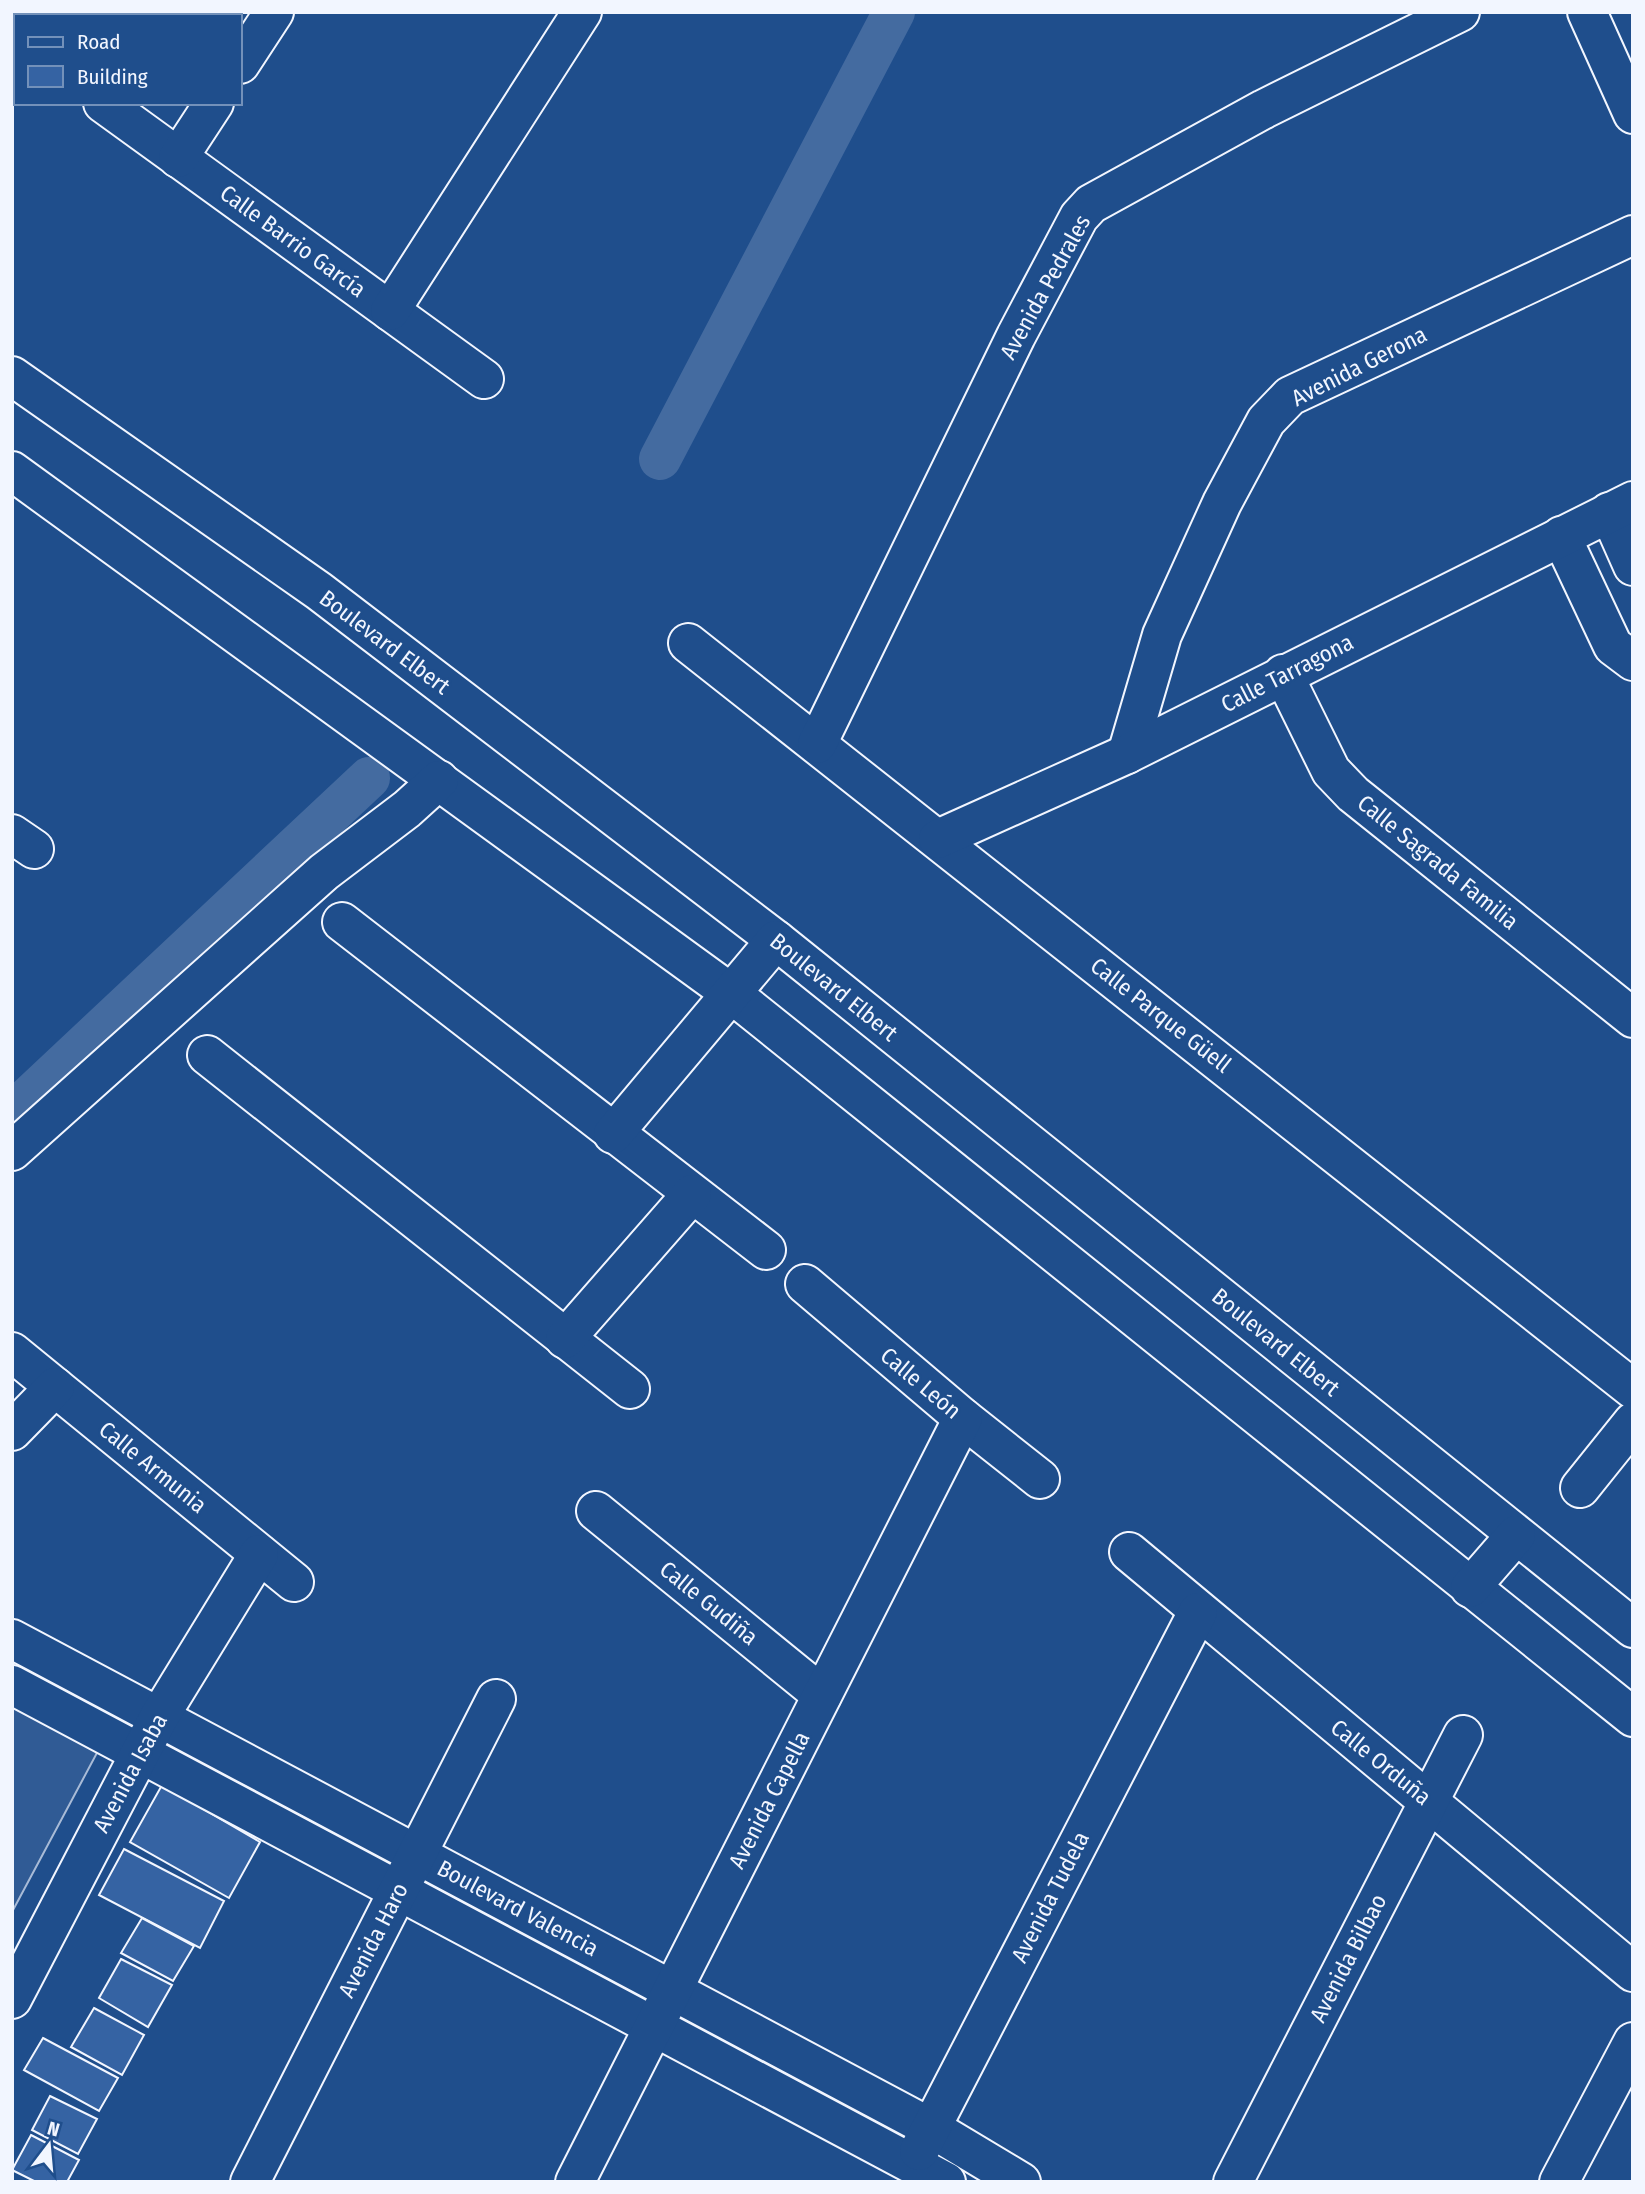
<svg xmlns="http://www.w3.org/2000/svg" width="1645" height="2194" font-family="'Fira Sans Condensed',sans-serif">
<rect width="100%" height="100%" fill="#1f4e8c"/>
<path fill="#305b95" stroke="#a8bbd7" stroke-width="2" d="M12,1704l86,47 -86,161z"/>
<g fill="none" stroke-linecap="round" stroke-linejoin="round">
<g stroke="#446ba0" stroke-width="42">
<path d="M660,459l234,-447"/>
<path d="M12,1113l357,-335"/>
</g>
</g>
<g fill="#3563a3" stroke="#f2f6ff" stroke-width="2">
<path d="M162,1785l98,57 -31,56 -99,-56z"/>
<path d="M124,1849l100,52 -24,47 -101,-53z"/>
<path d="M142,1918l52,28 -21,35 -52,-28z"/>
<path d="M121,1959l51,26 -24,42 -49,-29z"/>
<path d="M94,2008l50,27 -22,40 -51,-28z"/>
<path d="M43,2038l75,40 -19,33 -75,-41z"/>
<path d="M50,2096l47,23 -19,35 -46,-24z"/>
<path d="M31,2135l48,25 -12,22h-31l-24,-12z"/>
</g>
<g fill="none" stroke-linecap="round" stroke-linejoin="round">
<defs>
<g id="minor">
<path d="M1587,12l46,102"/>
<path d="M12,38l4,2"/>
<path d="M240,64l34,-52"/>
<path d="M103,103l381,276"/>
<path d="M178,158l36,-55"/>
<path d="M390,311l192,-299"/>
<path d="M12,376l307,215 457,349 857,688"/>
<path d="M12,471l720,523 901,723"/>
<path d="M1609,512l24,54"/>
<path d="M1561,536l52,110 20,15"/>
<path d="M688,643l945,746"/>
<path d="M1283,674l48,97 22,23 280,224"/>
<path d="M817,744l199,-408 63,-119 12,-13 173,-95 196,-97"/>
<path d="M1127,754l35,-119 60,-132 44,-82 24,-25 343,-161"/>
<path d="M12,834l22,15"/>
<path d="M938,839l189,-85 506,-253"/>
<path d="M342,922l424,328"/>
<path d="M207,1055l423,334"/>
<path d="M613,1134l163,-194"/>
<path d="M12,1151l312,-279 83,-63 32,-29"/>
<path d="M805,1284l158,134 77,61"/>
<path d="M565,1339l127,-145"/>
<path d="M12,1352l282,230"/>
<path d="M12,1431l43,-44"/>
<path d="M1580,1488l53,-66"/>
<path d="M596,1511l226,184"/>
<path d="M1129,1552l504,420"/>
<path d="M1470,1588l46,-53"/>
<path d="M12,1639l919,489 90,54"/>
<path d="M12,1685l934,497"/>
<path d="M12,1999l147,-282 100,-163"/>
<path d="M919,2151l279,-539"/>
<path d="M250,2182l246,-483"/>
<path d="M575,2182l388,-764"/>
<path d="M1233,2182l230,-447"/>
<path d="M1559,2182l74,-140"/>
</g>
</defs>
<use href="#minor" stroke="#f2f6ff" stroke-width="42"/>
<use href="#minor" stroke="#1f4e8c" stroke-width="38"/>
</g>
<g text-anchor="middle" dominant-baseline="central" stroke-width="5" stroke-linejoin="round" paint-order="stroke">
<g font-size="23" fill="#f2f6ff" stroke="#1f4e8c">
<text transform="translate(293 241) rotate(36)">Calle Barrio García</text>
<text transform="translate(1045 287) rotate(-61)">Avenida Pedrales</text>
<text transform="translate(1359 366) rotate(-27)">Avenida Gerona</text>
<text transform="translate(385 642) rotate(37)">Boulevard Elbert</text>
<text transform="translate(1287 673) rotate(-27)">Calle Tarragona</text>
<text transform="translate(1438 862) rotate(39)">Calle Sagrada Familia</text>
<text transform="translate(834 987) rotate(39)">Boulevard Elbert</text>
<text transform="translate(1161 1015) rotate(38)">Calle Parque Güell</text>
<text transform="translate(1276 1342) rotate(39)">Boulevard Elbert</text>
<text transform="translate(921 1383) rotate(40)">Calle León</text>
<text transform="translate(153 1467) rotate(39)">Calle Armunia</text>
<text transform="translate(709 1603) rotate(39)">Calle Gudiña</text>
<text transform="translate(1381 1762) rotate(39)">Calle Orduña</text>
<text transform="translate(130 1773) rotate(-62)">Avenida Isaba</text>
<text transform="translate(769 1800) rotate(-63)">Avenida Capella</text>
<text transform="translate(1050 1897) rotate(-63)">Avenida Tudela</text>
<text transform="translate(518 1908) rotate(28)">Boulevard Valencia</text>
<text transform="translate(373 1940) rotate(-63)">Avenida Haro</text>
<text transform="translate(1348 1958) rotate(-63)">Avenida Bilbao</text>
</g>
</g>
<rect width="1645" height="2194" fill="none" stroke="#f2f6ff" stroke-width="28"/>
<rect x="14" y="14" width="228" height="91" fill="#1f4e8c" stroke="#7391ba" stroke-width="2"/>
<rect x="28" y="37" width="35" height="10" fill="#1f4e8c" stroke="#7391ba" stroke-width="2"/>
<text x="77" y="49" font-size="21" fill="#f2f6ff">Road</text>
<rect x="28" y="66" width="35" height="21" fill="#3563a3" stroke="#7391ba" stroke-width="2"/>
<text x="77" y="84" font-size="21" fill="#f2f6ff">Building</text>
<g transform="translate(49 2145) rotate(16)" stroke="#1f4e8c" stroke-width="5" paint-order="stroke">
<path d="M0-5L12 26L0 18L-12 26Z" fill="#f2f6ff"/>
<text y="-10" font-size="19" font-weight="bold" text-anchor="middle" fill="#f2f6ff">N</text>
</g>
</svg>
